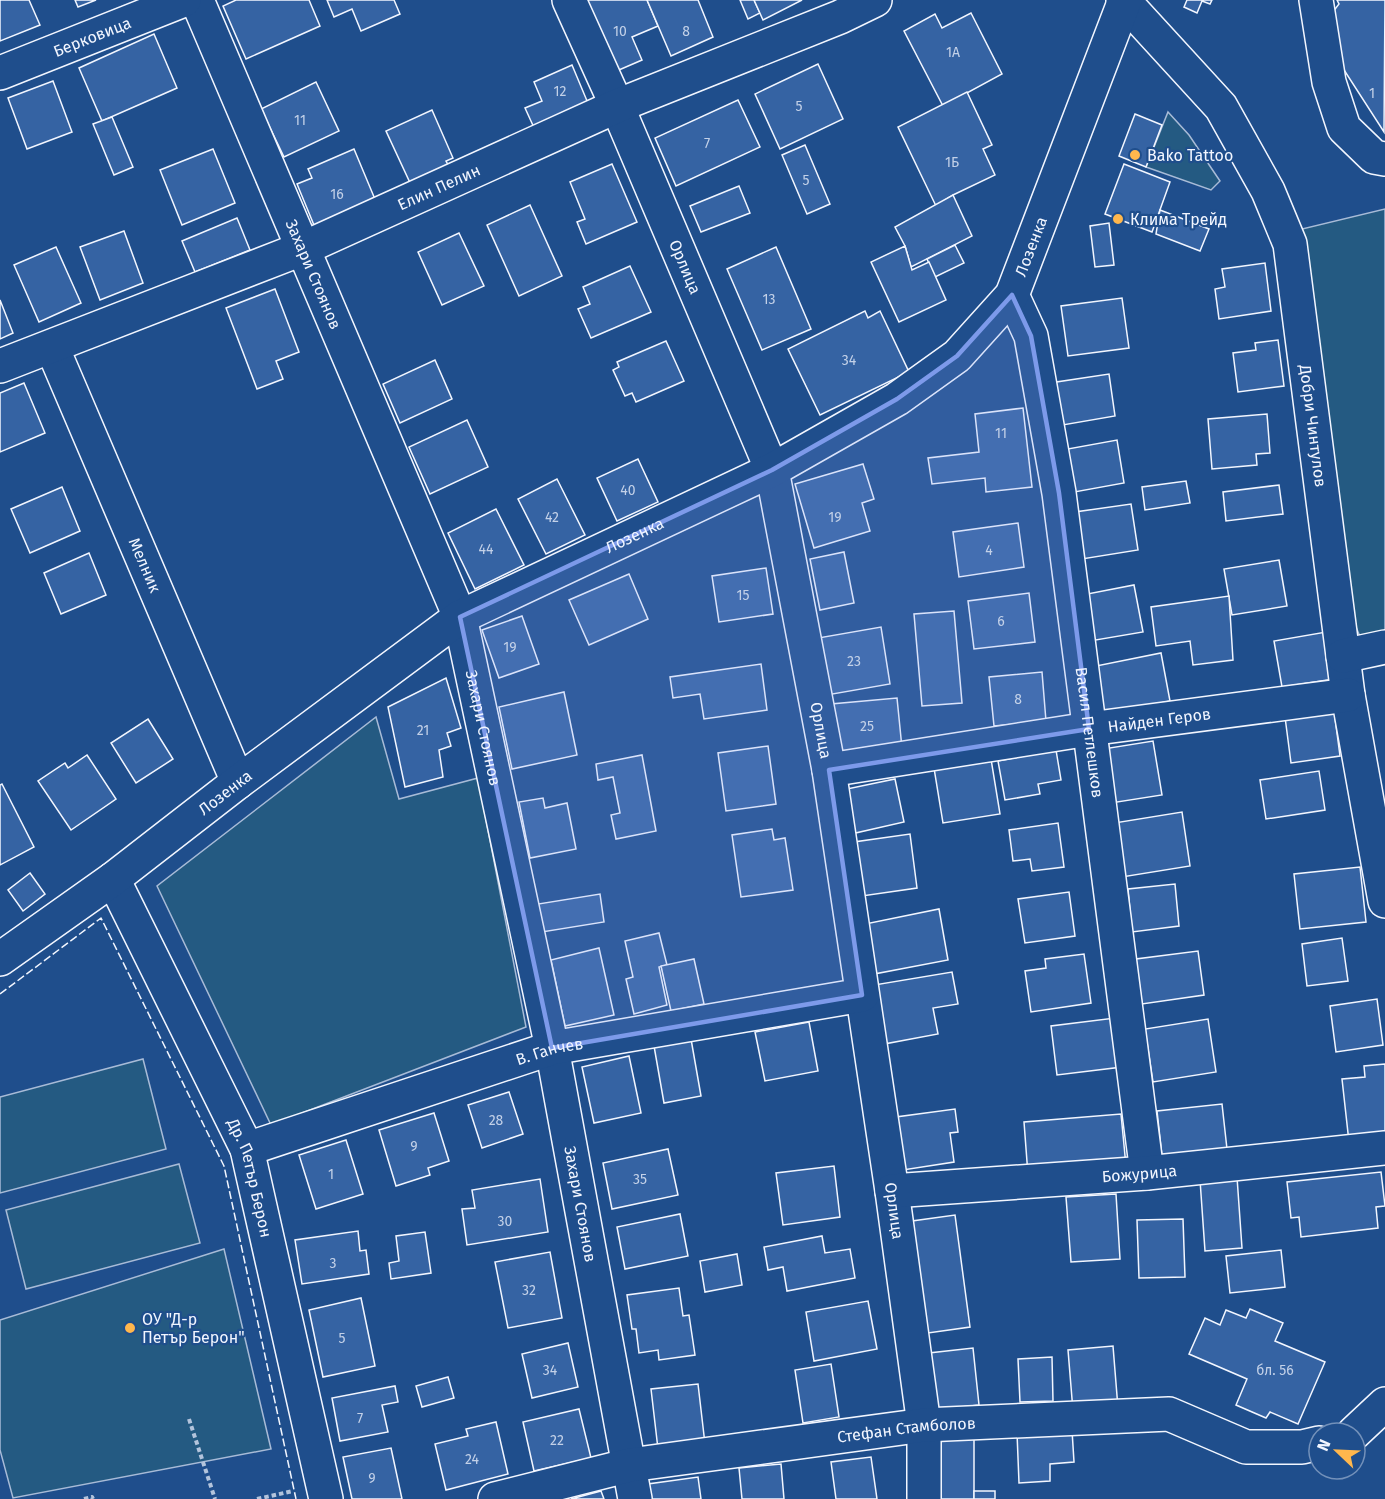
<svg xmlns="http://www.w3.org/2000/svg" width="1385" height="1499" font-family="'Fira Sans',sans-serif">
<rect width="100%" height="100%" fill="#1f4e8c"/>
<g fill="#245a82" stroke="#a8bbd7" stroke-width="1.5">
<path d="M1168,112l21,23 31,46 -9,9 -65,-23z"/>
<path d="M1385,209v428l-23,4 -10,-23 -50,-389z"/>
<path d="M376,717l23,82 79,-21 48,249 -255,98 -114,-239z"/>
<path d="M143,1059l23,90 -166,44v-96z"/>
<path d="M179,1164l21,79 -174,46 -20,-79z"/>
<path d="M224,1249l47,200 -258,49 -13,-48v-130z"/>
</g>
<g fill="#3563a3" stroke="#f2f6ff" stroke-width="1.5">
<path d="M0,0h29l11,25 -40,16z"/>
<path d="M75,0h21l-18,7z"/>
<path d="M236,0h73l11,26 -74,33 -23,-53z"/>
<path d="M327,0h67l6,14 -39,17 -9,-22 -18,8z"/>
<path d="M581,0h66l11,26 -26,11 10,23 -30,13z"/>
<path d="M647,0h51l15,37 -42,19z"/>
<path d="M740,0h14l6,13 -12,6z"/>
<path d="M754,0h48l-39,20z"/>
<path d="M1187,0h25l-2,4 -8,-3 -5,12 -13,-6z"/>
<path d="M1337,0h48l-1,132 -49,-76 -6,-39 10,-13z"/>
<path d="M971,13l31,61 -59,32 -39,-75 31,-17 7,14z"/>
<path d="M154,34l23,54 -75,33 -23,-53z"/>
<path d="M818,64l25,55 -63,30 -25,-55z"/>
<path d="M572,65l18,43 -54,24 -11,-24 17,-7 -8,-19z"/>
<path d="M53,81l19,51 -45,17 -19,-51z"/>
<path d="M316,82l23,49 -55,26 -23,-48z"/>
<path d="M967,92l25,53 -9,4 12,26 -42,20 -17,11 -38,-79z"/>
<path d="M738,100l22,47 -84,39 -21,-48z"/>
<path d="M432,110l21,48 -7,3 5,9 -39,17 -26,-56z"/>
<path d="M1135,114l27,11 -16,42 -27,-11z"/>
<path d="M112,117l21,50 -19,8 -21,-51z"/>
<path d="M805,145l25,59 -23,10 -25,-59z"/>
<path d="M213,149l22,54 -53,22 -22,-55z"/>
<path d="M354,149l23,55 -61,26 -19,-46 15,-6 -4,-9z"/>
<path d="M612,164l25,58 -51,22 -9,-22 8,-3 -15,-37z"/>
<path d="M1124,164l46,18 -18,50 -47,-18z"/>
<path d="M739,186l11,27 -49,19 -11,-26z"/>
<path d="M953,195l19,41 -61,31 -6,-21 -10,-19z"/>
<path d="M530,205l32,71 -43,20 -32,-71z"/>
<path d="M1160,210l49,19 -9,22 -44,-17z"/>
<path d="M237,218l13,32 -55,22 -13,-31z"/>
<path d="M1109,223l5,42 -19,2 -5,-41z"/>
<path d="M124,231l19,52 -43,17 -20,-53z"/>
<path d="M459,233l25,53 -42,19 -24,-53z"/>
<path d="M955,245l9,18 -29,14 -8,-18z"/>
<path d="M905,246l7,24 17,-8 17,38 -47,22 -28,-60z"/>
<path d="M56,247l25,56 -42,19 -25,-57z"/>
<path d="M776,247l35,82 -49,21 -35,-81z"/>
<path d="M1265,263l6,48 -52,8 -4,-30 10,-2 -3,-18z"/>
<path d="M630,266l21,46 -60,26 -13,-29 12,-5 -7,-17z"/>
<path d="M275,289l24,63 -23,9 7,18 -26,10 -31,-81z"/>
<path d="M1122,298l7,50 -61,8 -7,-50z"/>
<path d="M0,300l13,33 -13,6z"/>
<path d="M865,311l3,7 12,-7 29,61 -89,43 -32,-66z"/>
<path d="M1278,340l6,46 -46,6 -5,-39 23,-3 -1,-7z"/>
<path d="M666,341l18,40 -48,21 -4,-9 -7,3 -12,-26 6,-3 -2,-5z"/>
<path d="M435,360l17,39 -52,24 -17,-39z"/>
<path d="M1109,374l6,42 -58,10 -7,-43z"/>
<path d="M24,383l21,50 -45,19v-59z"/>
<path d="M1023,408l9,79 -46,5 -1,-14 -53,6 -4,-26 51,-6 -4,-38z"/>
<path d="M1267,414l3,39 -14,1 1,11 -45,4 -4,-50z"/>
<path d="M467,420l21,47 -58,27 -21,-47z"/>
<path d="M1117,440l7,43 -55,10 -7,-43z"/>
<path d="M638,459l20,43 -41,19 -20,-43z"/>
<path d="M863,464l11,35 -12,4 8,28 -56,17 -19,-64z"/>
<path d="M557,479l28,56 -39,19 -28,-55z"/>
<path d="M1186,481l4,22 -45,7 -3,-23z"/>
<path d="M1279,485l4,29 -57,7 -3,-29z"/>
<path d="M62,487l18,44 -50,22 -19,-44z"/>
<path d="M1131,504l7,46 -56,9 -7,-47z"/>
<path d="M496,509l28,56 -49,24 -27,-56z"/>
<path d="M1018,523l6,44 -65,10 -6,-45z"/>
<path d="M844,552l10,51 -34,7 -10,-51z"/>
<path d="M89,553l17,42 -45,19 -17,-41z"/>
<path d="M1279,560l8,46 -55,9 -8,-46z"/>
<path d="M766,568l7,46 -54,8 -7,-46z"/>
<path d="M629,574l19,45 -59,26 -20,-45z"/>
<path d="M1134,585l9,47 -53,9 -8,-46z"/>
<path d="M1029,593l6,49 -61,7 -6,-48z"/>
<path d="M1229,596l4,64 -40,5 -3,-24 -34,5 -5,-39z"/>
<path d="M954,611l8,92 -40,3 -8,-92z"/>
<path d="M522,616l17,48 -40,14 -17,-48z"/>
<path d="M881,627l9,57 -63,11 -9,-57z"/>
<path d="M1326,632l8,47 -52,8 -8,-46z"/>
<path d="M1161,653l9,48 -69,14 -10,-48z"/>
<path d="M761,664l6,46 -63,9 -4,-25 -27,4 -3,-21z"/>
<path d="M1042,672l4,49 -52,5 -5,-49z"/>
<path d="M446,678l15,50 -14,5 4,13 -12,4 4,27 -38,10 -17,-80z"/>
<path d="M564,692l13,63 -65,14 -13,-62z"/>
<path d="M897,698l5,50 -65,6 -6,-50z"/>
<path d="M1334,710l6,46 -49,7 -6,-46z"/>
<path d="M148,719l25,40 -37,24 -25,-40z"/>
<path d="M1153,741l9,54 -51,8 -8,-54z"/>
<path d="M768,746l8,58 -50,7 -8,-58z"/>
<path d="M1056,750l5,30 -23,4 2,10 -35,6 -7,-39z"/>
<path d="M87,755l29,44 -45,31 -33,-49 27,-18 3,5z"/>
<path d="M642,755l14,76 -40,8 -5,-24 9,-2 -7,-36 -15,3 -2,-16z"/>
<path d="M991,759l9,55 -57,9 -9,-55z"/>
<path d="M1319,771l6,39 -59,9 -6,-39z"/>
<path d="M895,779l9,43 -53,12 -9,-44z"/>
<path d="M2,784l32,63 -34,18v-80z"/>
<path d="M543,798l2,10 22,-5 9,46 -46,9 -11,-56z"/>
<path d="M1182,812l8,54 -68,11 -8,-54z"/>
<path d="M1058,823l6,44 -32,4 -2,-12 -17,2 -4,-31z"/>
<path d="M772,829l2,11 11,-2 8,52 -52,7 -9,-62z"/>
<path d="M910,834l7,54 -55,8 -8,-54z"/>
<path d="M1360,867l6,55 -66,7 -6,-55z"/>
<path d="M30,873l15,21 -22,17 -15,-21z"/>
<path d="M1175,884l4,42 -47,6 -4,-43z"/>
<path d="M1069,892l6,44 -50,7 -7,-44z"/>
<path d="M600,894l4,28 -62,10 -4,-28z"/>
<path d="M939,909l9,51 -74,14 -9,-50z"/>
<path d="M659,933l8,32 -8,2 8,38 -33,9 -8,-35 7,-2 -8,-36z"/>
<path d="M1342,938l6,43 -41,5 -5,-42z"/>
<path d="M599,948l15,67 -49,11 -14,-66z"/>
<path d="M1198,951l6,44 -62,9 -6,-45z"/>
<path d="M1084,954l7,49 -60,9 -6,-41 21,-3 -1,-9z"/>
<path d="M694,959l10,45 -33,7 -10,-45z"/>
<path d="M952,972l6,32 -25,4 5,26 -54,10 -10,-59z"/>
<path d="M1377,999l6,46 -47,7 -6,-46z"/>
<path d="M1115,1018l7,49 -65,8 -6,-49z"/>
<path d="M1208,1019l8,53 -63,10 -8,-53z"/>
<path d="M809,1022l9,49 -53,10 -10,-49z"/>
<path d="M691,1039l10,57 -37,7 -10,-57z"/>
<path d="M629,1056l12,57 -47,10 -12,-56z"/>
<path d="M1385,1064v74l-36,4 -7,-63 23,-2 -1,-11z"/>
<path d="M509,1092l14,42 -41,14 -14,-43z"/>
<path d="M1222,1104l5,45 -65,7 -5,-45z"/>
<path d="M955,1109l3,23 -8,1 4,29 -51,8 -7,-53z"/>
<path d="M434,1113l15,48 -21,7 2,7 -34,11 -17,-56z"/>
<path d="M1121,1114l5,52 -98,9 -4,-53z"/>
<path d="M346,1140l17,54 -47,15 -17,-54z"/>
<path d="M668,1149l10,46 -66,14 -9,-46z"/>
<path d="M834,1166l6,51 -57,8 -7,-52z"/>
<path d="M1381,1172l4,34 -9,1 2,21 -77,9 -2,-20 -8,1 -4,-36z"/>
<path d="M1237,1177l5,71 -37,3 -5,-71z"/>
<path d="M540,1179l8,53 -81,13 -5,-36 13,-1 -3,-18z"/>
<path d="M1116,1194l4,65 -49,3 -5,-65z"/>
<path d="M680,1214l8,42 -63,13 -8,-42z"/>
<path d="M955,1215l15,112 -49,7 -16,-112z"/>
<path d="M1183,1219l2,58 -46,1 -2,-58z"/>
<path d="M358,1231l2,20 6,-1 3,24 -67,10 -7,-44z"/>
<path d="M425,1232l6,41 -40,6 -2,-16 10,-2 -3,-25z"/>
<path d="M822,1236l3,17 25,-4 5,29 -68,13 -4,-24 -15,3 -4,-23z"/>
<path d="M1281,1250l4,37 -55,6 -4,-37z"/>
<path d="M550,1252l12,66 -54,10 -13,-66z"/>
<path d="M737,1254l5,31 -37,7 -5,-31z"/>
<path d="M679,1288l4,28 6,-1 6,40 -36,5 -1,-10 -19,3 -3,-24h-4l-5,-34z"/>
<path d="M361,1298l14,68 -52,11 -14,-67z"/>
<path d="M868,1301l9,48 -63,12 -8,-49z"/>
<path d="M1250,1309l33,14 -8,18 50,21 -27,62 -28,-12 -4,6 -30,-13 11,-26 -58,-25 16,-36 15,7 6,-15 20,8z"/>
<path d="M568,1343l10,44 -46,11 -10,-44z"/>
<path d="M1113,1346l5,62 -45,3 -5,-61z"/>
<path d="M973,1348l6,57 -44,5 -6,-57z"/>
<path d="M1052,1357l1,44 -33,1 -2,-43z"/>
<path d="M831,1364l8,53 -36,6 -8,-53z"/>
<path d="M448,1377l6,21 -32,9 -6,-21z"/>
<path d="M698,1384l7,60 -47,5 -7,-60z"/>
<path d="M395,1386l3,16 -16,3 6,27 -48,9 -8,-43z"/>
<path d="M579,1409l12,49 -57,13 -11,-49z"/>
<path d="M496,1422l12,52 -62,16 -11,-46 33,-8 -2,-7z"/>
<path d="M1072,1430l2,32 -24,2v17l-31,2 -2,-50z"/>
<path d="M974,1439v60h-37v-59z"/>
<path d="M391,1448l11,51h-50l-9,-42z"/>
<path d="M871,1457l6,42h-41l-5,-37z"/>
<path d="M781,1464l3,35h-42l-3,-31z"/>
<path d="M698,1477l3,22h-51l-2,-15z"/>
<path d="M601,1491l3,8h-33z"/>
<rect x="974" y="1491" width="21" height="8"/>
</g>
<g fill="none" stroke-linecap="round" stroke-linejoin="round">
<defs>
<g id="minor">
<path id="s1" d="M197,0l263,617 92,431 83,451"/>
<path id="s2" d="M569,0l48,106 155,364 57,300 63,421 32,234v74"/>
<path id="s3" d="M1123,0l98,107 47,84 22,53 58,451 37,206"/>
<path d="M1316,0l13,82 15,46 30,29 11,2"/>
<path id="s4" d="M0,73l184,-73"/>
<path id="s5" d="M1012,295l19,41 28,157 88,680"/>
<path id="s6" d="M52,347l186,435"/>
<path id="s7" d="M0,366l304,-118 313,-142 223,-89 35,-17"/>
<path d="M1343,656l42,-9"/>
<path id="s8" d="M829,770l260,-41 259,-34"/>
<path id="s9" d="M113,879l134,270 79,350"/>
<path id="s10" d="M0,959l113,-80 125,-97 222,-165 312,-147 125,-71 60,-43 55,-61 113,-295"/>
<path id="s11" d="M247,1149l305,-101 310,-53"/>
<path id="s12" d="M892,1191l255,-18 238,-25"/>
<path d="M1354,1433l31,-29"/>
<path id="s13" d="M495,1499l135,-34 294,-40 245,-11 77,33h56l17,-4"/>
</g>
</defs>
<use href="#minor" stroke="#f2f6ff" stroke-width="36"/>
<g stroke="#b3c4dc" stroke-width="4" stroke-dasharray="4.5 3" stroke-linecap="butt">
<path d="M189,1419l26,80"/>
<path d="M84,1499l8,-2 1,2"/>
<path d="M257,1499l36,-8"/>
</g>
<use href="#minor" stroke="#1f4e8c" stroke-width="33"/>
<path stroke="#f2f6ff" stroke-width="1.5" stroke-dasharray="8 3" stroke-linecap="butt" d="M0,994l101,-76 123,248 72,333"/>
</g>
<path fill="#7d9aea" fill-opacity="0.2" stroke="#7d9aea" stroke-width="4.5" stroke-linejoin="round" d="M1012,295l19,41 28,157 30,236 -260,41 33,225 -310,53 -92,-431 312,-147 125,-71 60,-43z"/>
<g fill="#ffb74d" stroke="#1f4e8c" stroke-width="2">
<circle cx="1135" cy="155" r="6"/>
<circle cx="1118" cy="219" r="6"/>
<circle cx="130" cy="1328" r="6"/>
</g>
<g text-anchor="middle" dominant-baseline="central" stroke-width="4.5" stroke-linejoin="round" paint-order="stroke">
<g font-size="14" fill="#c3d1e8">
<text x="620" y="31">10</text>
<text x="686" y="31">8</text>
<text x="953" y="52">1А</text>
<text x="560" y="91">12</text>
<text x="1372" y="93">1</text>
<text x="799" y="106">5</text>
<text x="300" y="120">11</text>
<text x="707" y="143">7</text>
<text x="952" y="162">1Б</text>
<text x="806" y="180">5</text>
<text x="337" y="194">16</text>
<text x="769" y="299">13</text>
<text x="849" y="360">34</text>
<text x="1001" y="433">11</text>
<text x="628" y="490">40</text>
<text x="552" y="517">42</text>
<text x="835" y="517">19</text>
<text x="486" y="549">44</text>
<text x="989" y="550">4</text>
<text x="743" y="595">15</text>
<text x="1001" y="621">6</text>
<text x="510" y="647">19</text>
<text x="854" y="661">23</text>
<text x="1018" y="699">8</text>
<text x="867" y="726">25</text>
<text x="423" y="730">21</text>
<text x="496" y="1120">28</text>
<text x="414" y="1146">9</text>
<text x="331" y="1174">1</text>
<text x="640" y="1179">35</text>
<text x="505" y="1221">30</text>
<text x="333" y="1263">3</text>
<text x="529" y="1290">32</text>
<text x="342" y="1338">5</text>
<text x="550" y="1370">34</text>
<text x="1275" y="1370">бл. 56</text>
<text x="360" y="1418">7</text>
<text x="557" y="1440">22</text>
<text x="472" y="1459">24</text>
<text x="372" y="1478">9</text>
</g>
<g font-size="16" fill="#f2f6ff" stroke="#1f4e8c">
<text stroke="none"><textPath href="#s4" startOffset="99">Берковица</textPath></text>
<text stroke="none"><textPath href="#s7" startOffset="474">Елин Пелин</textPath></text>
<text stroke="none"><textPath href="#s10" startOffset="1270">Лозенка</textPath></text>
<text stroke="none"><textPath href="#s2" startOffset="291">Орлица</textPath></text>
<text stroke="none"><textPath href="#s1" startOffset="298">Захари Стоянов</textPath></text>
<text stroke="none"><textPath href="#s3" startOffset="482">Добри Чинтулов</textPath></text>
<text stroke="none"><textPath href="#s10" startOffset="766">Лозенка</textPath></text>
<text stroke="none"><textPath href="#s6" startOffset="237">Мелник</textPath></text>
<text stroke="none"><textPath href="#s8" startOffset="334">Найден Геров</textPath></text>
<text stroke="none"><textPath href="#s1" startOffset="784">Захари Стоянов</textPath></text>
<text stroke="none"><textPath href="#s2" startOffset="777">Орлица</textPath></text>
<text stroke="none"><textPath href="#s5" startOffset="446">Васил Петлешков</textPath></text>
<text stroke="none"><textPath href="#s10" startOffset="280">Лозенка</textPath></text>
<text stroke="none"><textPath href="#s11" startOffset="318">В. Ганчев</textPath></text>
<text stroke="none"><textPath href="#s12" startOffset="248">Божурица</textPath></text>
<text stroke="none"><textPath href="#s9" startOffset="330">Др. Петър Берон</textPath></text>
<text stroke="none"><textPath href="#s1" startOffset="1270">Захари Стоянов</textPath></text>
<text stroke="none"><textPath href="#s2" startOffset="1263">Орлица</textPath></text>
<text stroke="none"><textPath href="#s13" startOffset="418">Стефан Стамболов</textPath></text>
</g>
<g font-size="16" fill="#f2f6ff" stroke="#1f4e8c" text-anchor="start">
<text x="1147" y="155">Bako Tattoo</text>
<text x="1130" y="219">Клима Трейд</text>
<text x="142" y="1319">ОУ "Д-р<tspan x="142" dy="18">Петър Берон"</tspan></text>
</g>
</g>
<g transform="translate(1337 1451) rotate(293)"><circle r="28" fill="#1f4e8c" stroke="#7391ba" stroke-width="1.5"/>
<path d="M0-4.5L10 22L0 15L-10 22Z" fill="#ffb74d"/>
<text y="-9" font-size="16" font-weight="bold" text-anchor="middle" fill="#f2f6ff">N</text>
</g>
</svg>
